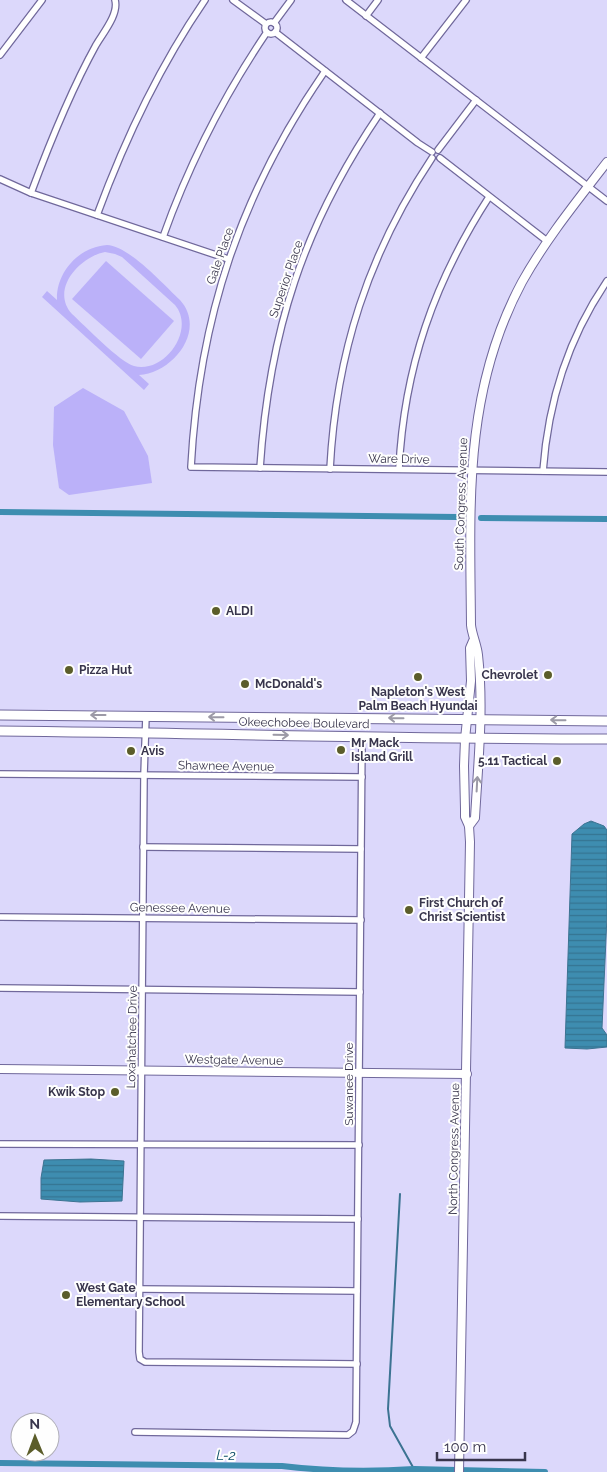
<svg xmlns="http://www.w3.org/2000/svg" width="607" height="1472" font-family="Raleway,sans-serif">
<defs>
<pattern id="water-rules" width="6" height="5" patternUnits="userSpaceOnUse" patternTransform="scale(1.25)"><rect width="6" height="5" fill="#3e8db0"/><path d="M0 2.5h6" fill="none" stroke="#357491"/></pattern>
</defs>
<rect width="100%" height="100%" fill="#dcd8fb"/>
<g fill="#bbb1f9" fill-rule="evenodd">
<path d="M107,245c22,1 56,39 73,55 27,30 -7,73 -41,75l10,9 -5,6 -102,-93 5,-6 10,9c-1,-27 21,-53 50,-55zM105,252l10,2 7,3 53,48c21,25 -11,69 -41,61 -13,-3 -50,-41 -62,-52 -22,-24 7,-57 33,-62z"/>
<path d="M106,261l68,60 -33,38 -69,-60z"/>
<path d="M83,388l41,23 24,45 4,27 -83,12 -10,-7 -6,-43 1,-38z"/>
</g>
<g fill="url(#water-rules)" stroke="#3c7392">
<path d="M591,821l13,5 3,4v86l-5,112 5,7v12l-20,2 -22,-1 7,-214 12,-10z"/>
<path d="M91,1159l33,2 -2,40 -42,1 -39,-3v-21l3,-18z"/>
</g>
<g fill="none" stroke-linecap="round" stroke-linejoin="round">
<path stroke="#3c7392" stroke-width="2" d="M400,1194l-12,215 2,17 24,43"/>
<g stroke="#3e8db0" stroke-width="6">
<path d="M0,512l458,5"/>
<path d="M481,518l126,1"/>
<path d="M0,1463l282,3c42,5 90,6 132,3l131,3"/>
</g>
<defs>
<g id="street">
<path d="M233,0l33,24"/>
<path d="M346,0l261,201"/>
<path d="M366,16l12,-16"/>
<circle cx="271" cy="28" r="6"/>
<path d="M274,23l17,-23"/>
<path d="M275,32l143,111 14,9"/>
<path d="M0,55l42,-55"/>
<path d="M421,58l45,-58"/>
<path d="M325,71c-85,123 -126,247 -134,396l416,5"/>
<path d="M438,150l38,-50"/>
<path d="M440,158l107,83"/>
<path d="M0,179l31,14 197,66"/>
<path d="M31,193c19,-51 39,-101 65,-148 7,-12 23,-31 19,-45"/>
<path d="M97,215c28,-76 62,-148 108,-215"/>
<path d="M163,237c26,-73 60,-140 104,-205"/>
<path d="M260,468c9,-136 43,-242 120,-355"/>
<path d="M330,469c6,-115 38,-215 102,-311"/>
<path d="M399,469c5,-101 35,-187 90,-272"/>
<path d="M543,471c5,-68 25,-133 64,-190"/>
<path d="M146,716l-2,59 -5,577 1,7 5,3 212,2"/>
<path d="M0,774l362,3"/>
<path d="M143,847l218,2"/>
<path d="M0,917l361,3"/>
<path d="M0,988l360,4"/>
<path d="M0,1144l359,1"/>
<path d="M0,1216l358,3"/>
<path d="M140,1289l217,2"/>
<path d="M135,1432l213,3 5,-4 3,-9 6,-685"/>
</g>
<g id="secondary">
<path d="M469,826l6,-8c3,-54 9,-109 3,-163 -1,-10 -6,-20 -7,-30 -1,-120 -8,-233 51,-343 24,-43 55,-81 85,-120"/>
<path d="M0,1069l467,5"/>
<path d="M459,1472l11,-630 -1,-16 -4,-9v-8l-1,-43 1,-27 6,-58 -1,-33 3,-7"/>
</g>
<g id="primary">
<path d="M0,715l607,6"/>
<path d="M0,731c202,2 405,8 607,8"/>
</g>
</defs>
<use href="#street" stroke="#70689b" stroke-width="8"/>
<use href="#secondary" stroke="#70689b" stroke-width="10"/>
<use href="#primary" stroke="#70689b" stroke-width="11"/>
<use href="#street" stroke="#fff" stroke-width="5.5"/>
<use href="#secondary" stroke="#fff" stroke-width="8"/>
<use href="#primary" stroke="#fff" stroke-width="9"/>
</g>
<defs><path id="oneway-shaft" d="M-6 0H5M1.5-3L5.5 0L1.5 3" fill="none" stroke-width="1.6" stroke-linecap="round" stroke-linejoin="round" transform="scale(1.25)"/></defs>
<g stroke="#9c9aa6">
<use href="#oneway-shaft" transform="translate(98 715) rotate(-180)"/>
<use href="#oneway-shaft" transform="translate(216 717) rotate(-179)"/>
<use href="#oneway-shaft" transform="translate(396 718) rotate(-179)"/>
<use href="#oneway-shaft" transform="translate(558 720) rotate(-179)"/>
<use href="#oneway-shaft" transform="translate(281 735) rotate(1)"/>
<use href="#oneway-shaft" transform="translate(477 784) rotate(-87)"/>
</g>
<g fill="#5b5d2a" stroke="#fefefe" stroke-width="2">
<circle cx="216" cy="611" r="5"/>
<circle cx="69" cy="670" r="5"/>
<circle cx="548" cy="675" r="5"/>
<circle cx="418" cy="677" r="5"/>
<circle cx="245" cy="684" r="5"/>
<circle cx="341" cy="750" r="5"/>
<circle cx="131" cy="751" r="5"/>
<circle cx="557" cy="761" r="5"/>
<circle cx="409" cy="910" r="5"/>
<circle cx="115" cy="1092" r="5"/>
<circle cx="66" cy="1295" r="5"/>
</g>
<g text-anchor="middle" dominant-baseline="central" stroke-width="4" stroke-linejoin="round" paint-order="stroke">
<g font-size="12" fill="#38354c" stroke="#fefefe">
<text transform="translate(220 256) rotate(-71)">Gale Place</text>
<text transform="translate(286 279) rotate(-71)">Superior Place</text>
<text transform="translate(399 459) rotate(1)">Ware Drive</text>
<text transform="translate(461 504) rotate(-88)">South Congress Avenue</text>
<text transform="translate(304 723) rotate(1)">Okeechobee Boulevard</text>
<text transform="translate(226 766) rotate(1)">Shawnee Avenue</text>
<text transform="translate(180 908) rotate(1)">Genessee Avenue</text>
<text transform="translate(132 1037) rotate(-89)">Loxahatchee Drive</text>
<text transform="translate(234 1060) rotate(1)">Westgate Avenue</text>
<text transform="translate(349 1084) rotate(-90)">Suwanee Drive</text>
<text transform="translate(454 1149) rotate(-89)">North Congress Avenue</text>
</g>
<g font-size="12" font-weight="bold" fill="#38354c" stroke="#fefefe" text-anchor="start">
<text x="226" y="611">ALDI</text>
<text x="79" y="670">Pizza Hut</text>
<text x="538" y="675" text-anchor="end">Chevrolet</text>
<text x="255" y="684">McDonald's</text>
<text x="418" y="692" text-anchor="middle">Napleton's West<tspan x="418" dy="14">Palm Beach Hyundai</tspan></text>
<text x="351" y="743">Mr Mack<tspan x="351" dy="14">Island Grill</tspan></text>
<text x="141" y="751">Avis</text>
<text x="547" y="761" text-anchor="end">5.11 Tactical</text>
<text x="419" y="903">First Church of<tspan x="419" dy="14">Christ Scientist</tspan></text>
<text x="105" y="1092" text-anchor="end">Kwik Stop</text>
<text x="76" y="1288">West Gate<tspan x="76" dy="14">Elementary School</tspan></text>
</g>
<g font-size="14" font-style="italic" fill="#094c65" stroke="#fefefe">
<text transform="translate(226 1455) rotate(1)">L-2</text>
</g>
</g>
<g transform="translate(35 1437) rotate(359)"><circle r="24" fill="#fefefe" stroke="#afaeb7"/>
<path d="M0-4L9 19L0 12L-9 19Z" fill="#5b5d2a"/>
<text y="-8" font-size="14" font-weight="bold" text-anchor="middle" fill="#38354c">N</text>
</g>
<path d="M437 1452v8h88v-8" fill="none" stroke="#38354c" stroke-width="2.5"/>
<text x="444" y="1452" font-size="15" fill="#38354c" stroke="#fefefe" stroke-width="4" paint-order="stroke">100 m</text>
</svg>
